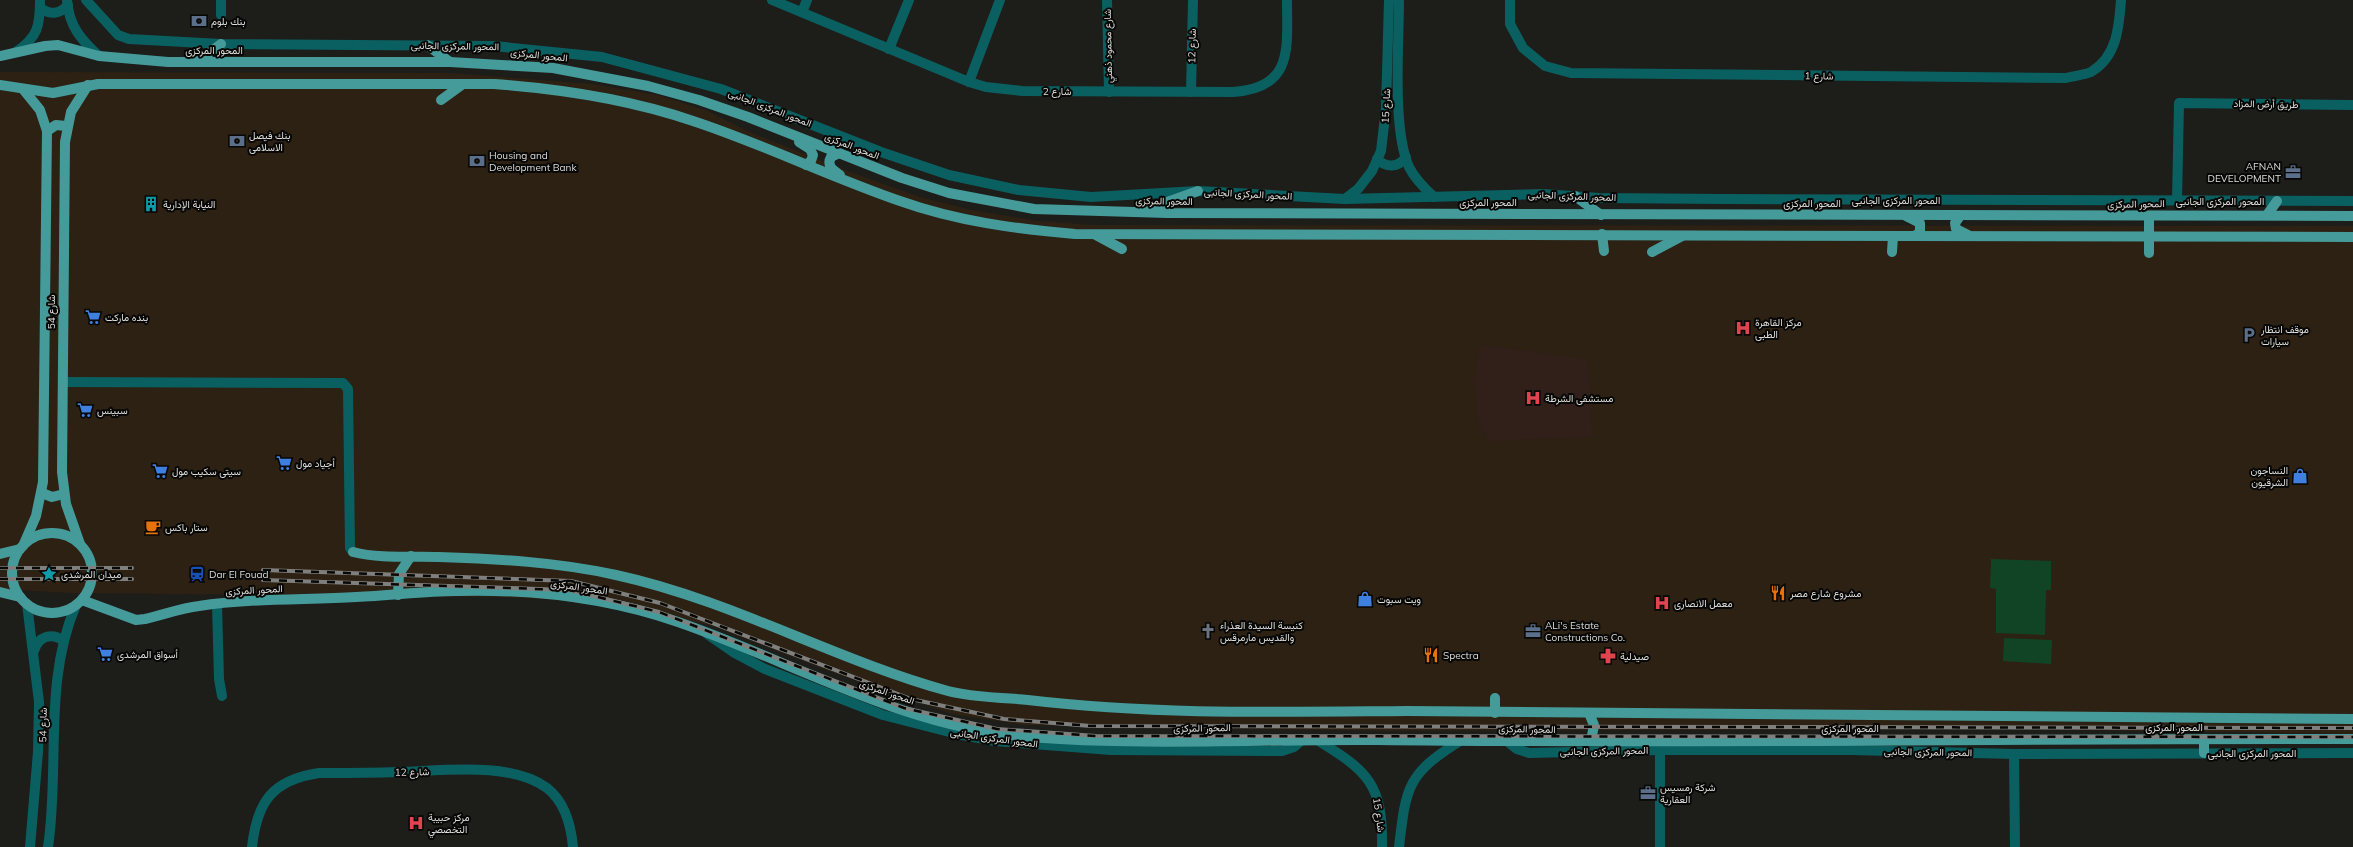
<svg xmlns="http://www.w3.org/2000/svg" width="2353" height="847" font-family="Mulish,Vazirmatn,sans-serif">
<rect width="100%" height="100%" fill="#1d1d1a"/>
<path fill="#2d2113" d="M0,72l450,1 142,11 66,11 50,16 39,20 106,42 67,24 52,13 66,11 57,4 1258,1v508l-342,-5 -621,2 -365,-6 -73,-11 -123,-43 -116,-45 -64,-14 -81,-12 -72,-3 -425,-4 -71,-4z"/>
<path fill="#311f19" d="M1480,345l106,14 4,26 2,52 -104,4 -10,-18 -4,-42z"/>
<g fill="#114425">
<path d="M1991,559l60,2v29h-5l-1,45 -49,-2v-44l-6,-1z"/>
<path d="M2004,638l48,2 -1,24 -48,-3z"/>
</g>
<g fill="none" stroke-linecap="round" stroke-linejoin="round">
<g stroke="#0a6060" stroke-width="10">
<path d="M67,0c2,26 14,40 32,56"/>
<path d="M86,0l32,35 11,4 92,5 273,2 108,11 119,32 160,63 68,23 70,15 72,7 107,-6 147,8 198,-5 56,4 126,1 628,2"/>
<path d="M221,0v15"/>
<path d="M772,0l197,82 17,5 36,4 211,1c61,-4 54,-44 54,-92"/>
<path d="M1107,0l2,92"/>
<path d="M1399,0c0,44 -7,129 10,167 6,12 15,21 25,30"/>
<path d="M1510,0v24l13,24 22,18 26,7 495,5c8,-2 18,-3 25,-6 26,-15 28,-45 30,-72"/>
<path d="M40,7c9,9 20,7 28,-2"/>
<path d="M802,12l5,-12"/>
<path d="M889,49l20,-49"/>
<path d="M16,52c22,-15 24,-26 24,-52"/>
<path d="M969,82l31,-82"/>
<path d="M1191,92l2,-92"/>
<path d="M1377,159c9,9 21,9 29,-2"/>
<path d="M1345,199l13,-10 14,-18 9,-20 5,-43 3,-108"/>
<path d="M2177,201l2,-98 174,2"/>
<path d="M63,382l280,1 5,6 2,159 3,4"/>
<path d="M27,604l12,98 -1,50 -8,95"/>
<path d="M217,604l2,75 3,17"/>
<path d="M707,634l26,18 32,17 118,46 74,19 38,7 116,9 171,1 12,-4 9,-8"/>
<path d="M34,651c4,-15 18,-19 30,-10"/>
<path d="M1317,740c51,31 66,44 65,107"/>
<path d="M1507,741l10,8 12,4 131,-3h191l163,4 339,-1"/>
<path d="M2014,754l1,93"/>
<path d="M48,847c12,-80 -5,-166 28,-242"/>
<path d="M252,847c5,-45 20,-67 67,-74 26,0 53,0 79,-1 42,-1 113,-11 149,16 18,14 24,37 26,59"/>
<path d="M1399,847c7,-60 8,-73 61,-106"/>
<path d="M1660,847v-97"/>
</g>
<g stroke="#459b9a" stroke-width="10">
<path d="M427,45l23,17"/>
<path d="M0,56l45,-10 13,-1 41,11 69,6h282l103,6 95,18 51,14 49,17 154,61 47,15 85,16 133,4 1186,3"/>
<path d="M197,62l24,-18"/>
<path d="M0,85l53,8 45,-9h396c68,5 135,15 199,37 70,23 137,56 207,80 56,20 116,28 175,33l1278,3"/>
<path d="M441,100l22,-16"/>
<path d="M47,131l9,-6 10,1"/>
<path d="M799,142l11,7 3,6 -2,6 -5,4"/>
<path d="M837,154l-6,3c-5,9 2,13 9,18"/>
<path d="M1575,196l26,19"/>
<path d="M1145,210l53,-19"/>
<path d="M2267,215l10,-14"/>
<path d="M1906,216l14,7v9l-5,4"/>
<path d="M1960,216l-5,7 1,6 12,6"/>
<path d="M1602,234l2,17"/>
<path d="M1096,235l26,14"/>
<path d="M1652,252l30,-16"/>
<path d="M1892,252l1,-16"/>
<path d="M2149,253v-37"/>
<path d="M42,493l10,4 12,-3"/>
<circle cx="52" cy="573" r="40"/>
<path d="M80,544l-14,-40 -4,-32 3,-330 6,-30 17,-27"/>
<path d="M23,546l13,-30 7,-34 4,-351 -7,-21 -17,-21"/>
<path d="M353,552c27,7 58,4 86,5 59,2 119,5 177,18 115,25 219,85 332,116 27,7 53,6 80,9 126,15 252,12 379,11l946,8"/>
<path d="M0,554l20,-5"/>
<path d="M0,592l20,5"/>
<path d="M398,595l1,-21 12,-18"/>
<path d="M82,600l54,20 9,-1c18,-4 36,-11 54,-13 52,-8 106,-6 157,-9 34,-1 67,-6 101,-6 74,-2 151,7 221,31 116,40 226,106 351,115 115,9 232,2 348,3 325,4 651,-2 976,-1"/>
<path d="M1495,713v-15"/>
<path d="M1589,713l5,12 -3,16"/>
<path d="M2204,739v14"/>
</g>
<defs>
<g id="rail">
<path d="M0,568h132"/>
<path d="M263,570l308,11 89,22 251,96 93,20 87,7 1262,2"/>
<path d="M0,579h132"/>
<path d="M263,580l306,10 90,22 245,96 93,21 99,7 1257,1"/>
</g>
</defs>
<use href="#rail" stroke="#7f7f7d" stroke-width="4"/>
<use href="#rail" stroke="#070706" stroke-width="2.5" stroke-dasharray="8" stroke-linecap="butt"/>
</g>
<defs>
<symbol id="bank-bare" viewBox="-9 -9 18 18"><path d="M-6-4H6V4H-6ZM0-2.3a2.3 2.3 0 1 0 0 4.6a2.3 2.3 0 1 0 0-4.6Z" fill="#5c6f8a" stroke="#070706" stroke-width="2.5" paint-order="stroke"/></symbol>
<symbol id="office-bare" viewBox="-9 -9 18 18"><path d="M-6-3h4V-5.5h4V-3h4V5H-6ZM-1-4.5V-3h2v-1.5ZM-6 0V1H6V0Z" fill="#5c6f8a" stroke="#070706" stroke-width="2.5" paint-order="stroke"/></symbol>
<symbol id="building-bare" viewBox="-9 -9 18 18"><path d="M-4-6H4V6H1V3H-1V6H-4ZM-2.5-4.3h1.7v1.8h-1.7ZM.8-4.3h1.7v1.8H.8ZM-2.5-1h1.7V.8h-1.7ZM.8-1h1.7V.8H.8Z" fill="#0f9aa8" stroke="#070706" stroke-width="2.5" paint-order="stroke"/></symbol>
<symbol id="supermarket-bare" viewBox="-9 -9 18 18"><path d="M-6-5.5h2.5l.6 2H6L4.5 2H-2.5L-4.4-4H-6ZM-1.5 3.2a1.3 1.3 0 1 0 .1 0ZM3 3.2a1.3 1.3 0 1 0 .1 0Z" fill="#3f7fe0" stroke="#070706" stroke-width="2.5" paint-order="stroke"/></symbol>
<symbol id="hospital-bare" viewBox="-9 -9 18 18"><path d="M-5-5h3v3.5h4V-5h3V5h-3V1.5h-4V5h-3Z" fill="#e0444e" stroke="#070706" stroke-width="2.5" paint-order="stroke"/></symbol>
<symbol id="parking-bare" viewBox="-9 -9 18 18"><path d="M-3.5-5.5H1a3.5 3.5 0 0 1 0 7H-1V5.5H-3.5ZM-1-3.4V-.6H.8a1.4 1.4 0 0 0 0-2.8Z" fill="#5c6f8a" stroke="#070706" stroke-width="2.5" paint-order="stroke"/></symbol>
<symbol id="shop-bare" viewBox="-9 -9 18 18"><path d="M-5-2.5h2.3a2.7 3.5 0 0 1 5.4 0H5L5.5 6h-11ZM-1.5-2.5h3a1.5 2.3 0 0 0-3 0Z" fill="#3f7fe0" stroke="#070706" stroke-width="2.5" paint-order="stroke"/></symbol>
<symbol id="cafe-bare" viewBox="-9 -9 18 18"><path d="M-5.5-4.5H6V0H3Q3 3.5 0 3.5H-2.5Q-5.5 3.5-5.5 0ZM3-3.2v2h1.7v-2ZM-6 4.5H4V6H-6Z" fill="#e8710a" stroke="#070706" stroke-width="2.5" paint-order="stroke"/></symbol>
<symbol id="sight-bare" viewBox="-9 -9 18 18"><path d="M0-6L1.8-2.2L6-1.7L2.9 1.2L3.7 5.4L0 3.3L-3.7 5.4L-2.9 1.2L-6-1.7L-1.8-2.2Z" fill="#0f9aa8" stroke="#070706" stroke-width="2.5" paint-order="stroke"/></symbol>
<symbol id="station-bare" viewBox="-9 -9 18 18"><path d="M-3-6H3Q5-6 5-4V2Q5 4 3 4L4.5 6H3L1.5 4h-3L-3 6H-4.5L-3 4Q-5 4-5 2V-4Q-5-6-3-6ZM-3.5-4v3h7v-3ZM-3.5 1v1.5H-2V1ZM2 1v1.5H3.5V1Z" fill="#1a4fb4" stroke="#070706" stroke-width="2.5" paint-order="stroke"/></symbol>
<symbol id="restaurant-bare" viewBox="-9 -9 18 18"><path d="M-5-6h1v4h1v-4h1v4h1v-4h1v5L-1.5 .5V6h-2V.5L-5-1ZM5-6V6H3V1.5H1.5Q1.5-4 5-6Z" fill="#e8710a" stroke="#070706" stroke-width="2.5" paint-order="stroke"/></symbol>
<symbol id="church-bare" viewBox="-9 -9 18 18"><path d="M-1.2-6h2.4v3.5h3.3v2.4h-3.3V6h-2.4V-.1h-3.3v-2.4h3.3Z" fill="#6b7280" stroke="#070706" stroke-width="2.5" paint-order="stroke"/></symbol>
<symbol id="pharmacy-bare" viewBox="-9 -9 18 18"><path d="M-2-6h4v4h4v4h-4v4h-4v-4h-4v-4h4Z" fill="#e0444e" stroke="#070706" stroke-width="2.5" paint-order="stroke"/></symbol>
</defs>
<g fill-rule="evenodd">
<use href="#bank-bare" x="188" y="10" width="22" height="22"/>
<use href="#bank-bare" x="226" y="130" width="22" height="22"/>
<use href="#bank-bare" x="466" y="150" width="22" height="22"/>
<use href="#office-bare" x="2282" y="161" width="22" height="22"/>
<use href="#building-bare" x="140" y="193" width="22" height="22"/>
<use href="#supermarket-bare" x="82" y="306" width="22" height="22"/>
<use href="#hospital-bare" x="1732" y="317" width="22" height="22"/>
<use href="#parking-bare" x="2238" y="324" width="22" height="22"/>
<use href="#hospital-bare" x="1522" y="387" width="22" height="22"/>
<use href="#supermarket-bare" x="74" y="399" width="22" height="22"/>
<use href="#supermarket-bare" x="273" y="452" width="22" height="22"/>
<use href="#supermarket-bare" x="149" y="460" width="22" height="22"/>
<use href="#shop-bare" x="2289" y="465" width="22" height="22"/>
<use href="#cafe-bare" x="142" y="516" width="22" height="22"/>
<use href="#sight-bare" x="38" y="563" width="22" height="22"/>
<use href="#station-bare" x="186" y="563" width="22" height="22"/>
<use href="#restaurant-bare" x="1767" y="582" width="22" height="22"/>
<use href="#shop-bare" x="1354" y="588" width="22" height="22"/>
<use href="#hospital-bare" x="1651" y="592" width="22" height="22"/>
<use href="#church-bare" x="1197" y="620" width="22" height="22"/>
<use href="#office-bare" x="1522" y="620" width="22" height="22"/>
<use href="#supermarket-bare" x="94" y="643" width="22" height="22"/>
<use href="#restaurant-bare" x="1420" y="644" width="22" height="22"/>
<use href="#pharmacy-bare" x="1597" y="645" width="22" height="22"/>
<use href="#office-bare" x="1637" y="782" width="22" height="22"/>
<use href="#hospital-bare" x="405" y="812" width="22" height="22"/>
</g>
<g text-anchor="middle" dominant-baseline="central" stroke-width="4" stroke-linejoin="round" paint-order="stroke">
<g font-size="10" fill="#dfdedd" stroke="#070706" text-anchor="start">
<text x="211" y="21">بنك بلوم</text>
<text x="249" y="135">بنك فيصل<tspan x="249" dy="12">الاسلامى</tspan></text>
<text x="489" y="155">Housing and<tspan x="489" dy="12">Development Bank</tspan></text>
<text x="2281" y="166" text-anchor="end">AFNAN<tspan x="2281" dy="12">DEVELOPMENT</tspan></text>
<text x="163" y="204">النيابة الإدارية</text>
<text x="105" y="317">بنده ماركت</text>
<text x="1755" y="322">مركز القاهرة<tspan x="1755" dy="12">الطبى</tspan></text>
<text x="2261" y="329">موقف انتظار<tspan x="2261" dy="12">سيارات</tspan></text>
<text x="1545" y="398">مستشفى الشرطة</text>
<text x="97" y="410">سبينس</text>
<text x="296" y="463">أجياد مول</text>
<text x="2288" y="470" text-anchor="end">النساجون<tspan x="2288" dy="12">الشرقيون</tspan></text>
<text x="172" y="471">سيتى سكيب مول</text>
<text x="165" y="527">ستار باكس</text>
<text x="61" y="574">ميدان المرشدى</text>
<text x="209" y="574">Dar El Fouad</text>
<text x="1790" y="593">مشروع شارع مصر</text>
<text x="1377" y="599">ويت سبوت</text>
<text x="1674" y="603">معمل الانصارى</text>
<text x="1220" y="625">كنيسة السيدة العذراء<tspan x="1220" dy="12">والقديس مارمرقس</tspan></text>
<text x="1545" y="625">ALi's Estate<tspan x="1545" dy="12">Constructions Co.</tspan></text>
<text x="117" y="654">أسواق المرشدى</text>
<text x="1443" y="655">Spectra</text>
<text x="1620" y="656">صيدلية</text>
<text x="1660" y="787">شركة رمسيس<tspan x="1660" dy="12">العقارية</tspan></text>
<text x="428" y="817">مركز حبيبة<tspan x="428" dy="12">التخصصي</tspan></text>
</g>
<g font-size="10" fill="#dfdedd" stroke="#070706">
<text transform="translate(455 46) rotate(1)">المحور المركزى الجانبى</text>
<text transform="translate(1108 46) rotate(-91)">شارع محمود ذهني</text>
<text transform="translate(1192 46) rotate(-89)">شارع 12</text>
<text x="214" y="50">المحور المركزى</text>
<text transform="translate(539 55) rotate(6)">المحور المركزى</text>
<text transform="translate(1819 76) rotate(1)">شارع 1</text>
<text x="1057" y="91">شارع 2</text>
<text transform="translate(2266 104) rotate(1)">طريق أرض المزاد</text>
<text transform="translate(1386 106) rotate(-87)">شارع 15</text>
<text transform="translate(770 108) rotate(21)">المحور المركزى الجانبى</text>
<text transform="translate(852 146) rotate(21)">المحور المركزى</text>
<text transform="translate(1248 194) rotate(3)">المحور المركزى الجانبى</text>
<text transform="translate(1572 196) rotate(2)">المحور المركزى الجانبى</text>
<text x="1896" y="200">المحور المركزى الجانبى</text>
<text transform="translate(1164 201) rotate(1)">المحور المركزى</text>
<text x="2220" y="201">المحور المركزى الجانبى</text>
<text x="1488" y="202">المحور المركزى</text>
<text x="1812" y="203">المحور المركزى</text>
<text transform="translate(2136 204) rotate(-1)">المحور المركزى</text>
<text transform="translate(51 312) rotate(-90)">شارع 54</text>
<text transform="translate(579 587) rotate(8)">المحور المركزى</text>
<text transform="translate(254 590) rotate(-3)">المحور المركزى</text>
<text transform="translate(887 692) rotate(19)">المحور المركزى</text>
<text transform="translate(43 725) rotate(-89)">شارع 54</text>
<text x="2174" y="727">المحور المركزى</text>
<text transform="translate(1202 728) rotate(-1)">المحور المركزى</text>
<text x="1850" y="728">المحور المركزى</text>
<text transform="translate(1527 729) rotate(1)">المحور المركزى</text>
<text transform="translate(994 738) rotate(8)">المحور المركزى الجانبى</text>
<text transform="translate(1604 751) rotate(-1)">المحور المركزى الجانبى</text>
<text transform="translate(1928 752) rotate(1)">المحور المركزى الجانبى</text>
<text x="2252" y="753">المحور المركزى الجانبى</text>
<text transform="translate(412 772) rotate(-1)">شارع 12</text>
<text transform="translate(1379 815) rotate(82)">شارع 15</text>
</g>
</g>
</svg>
